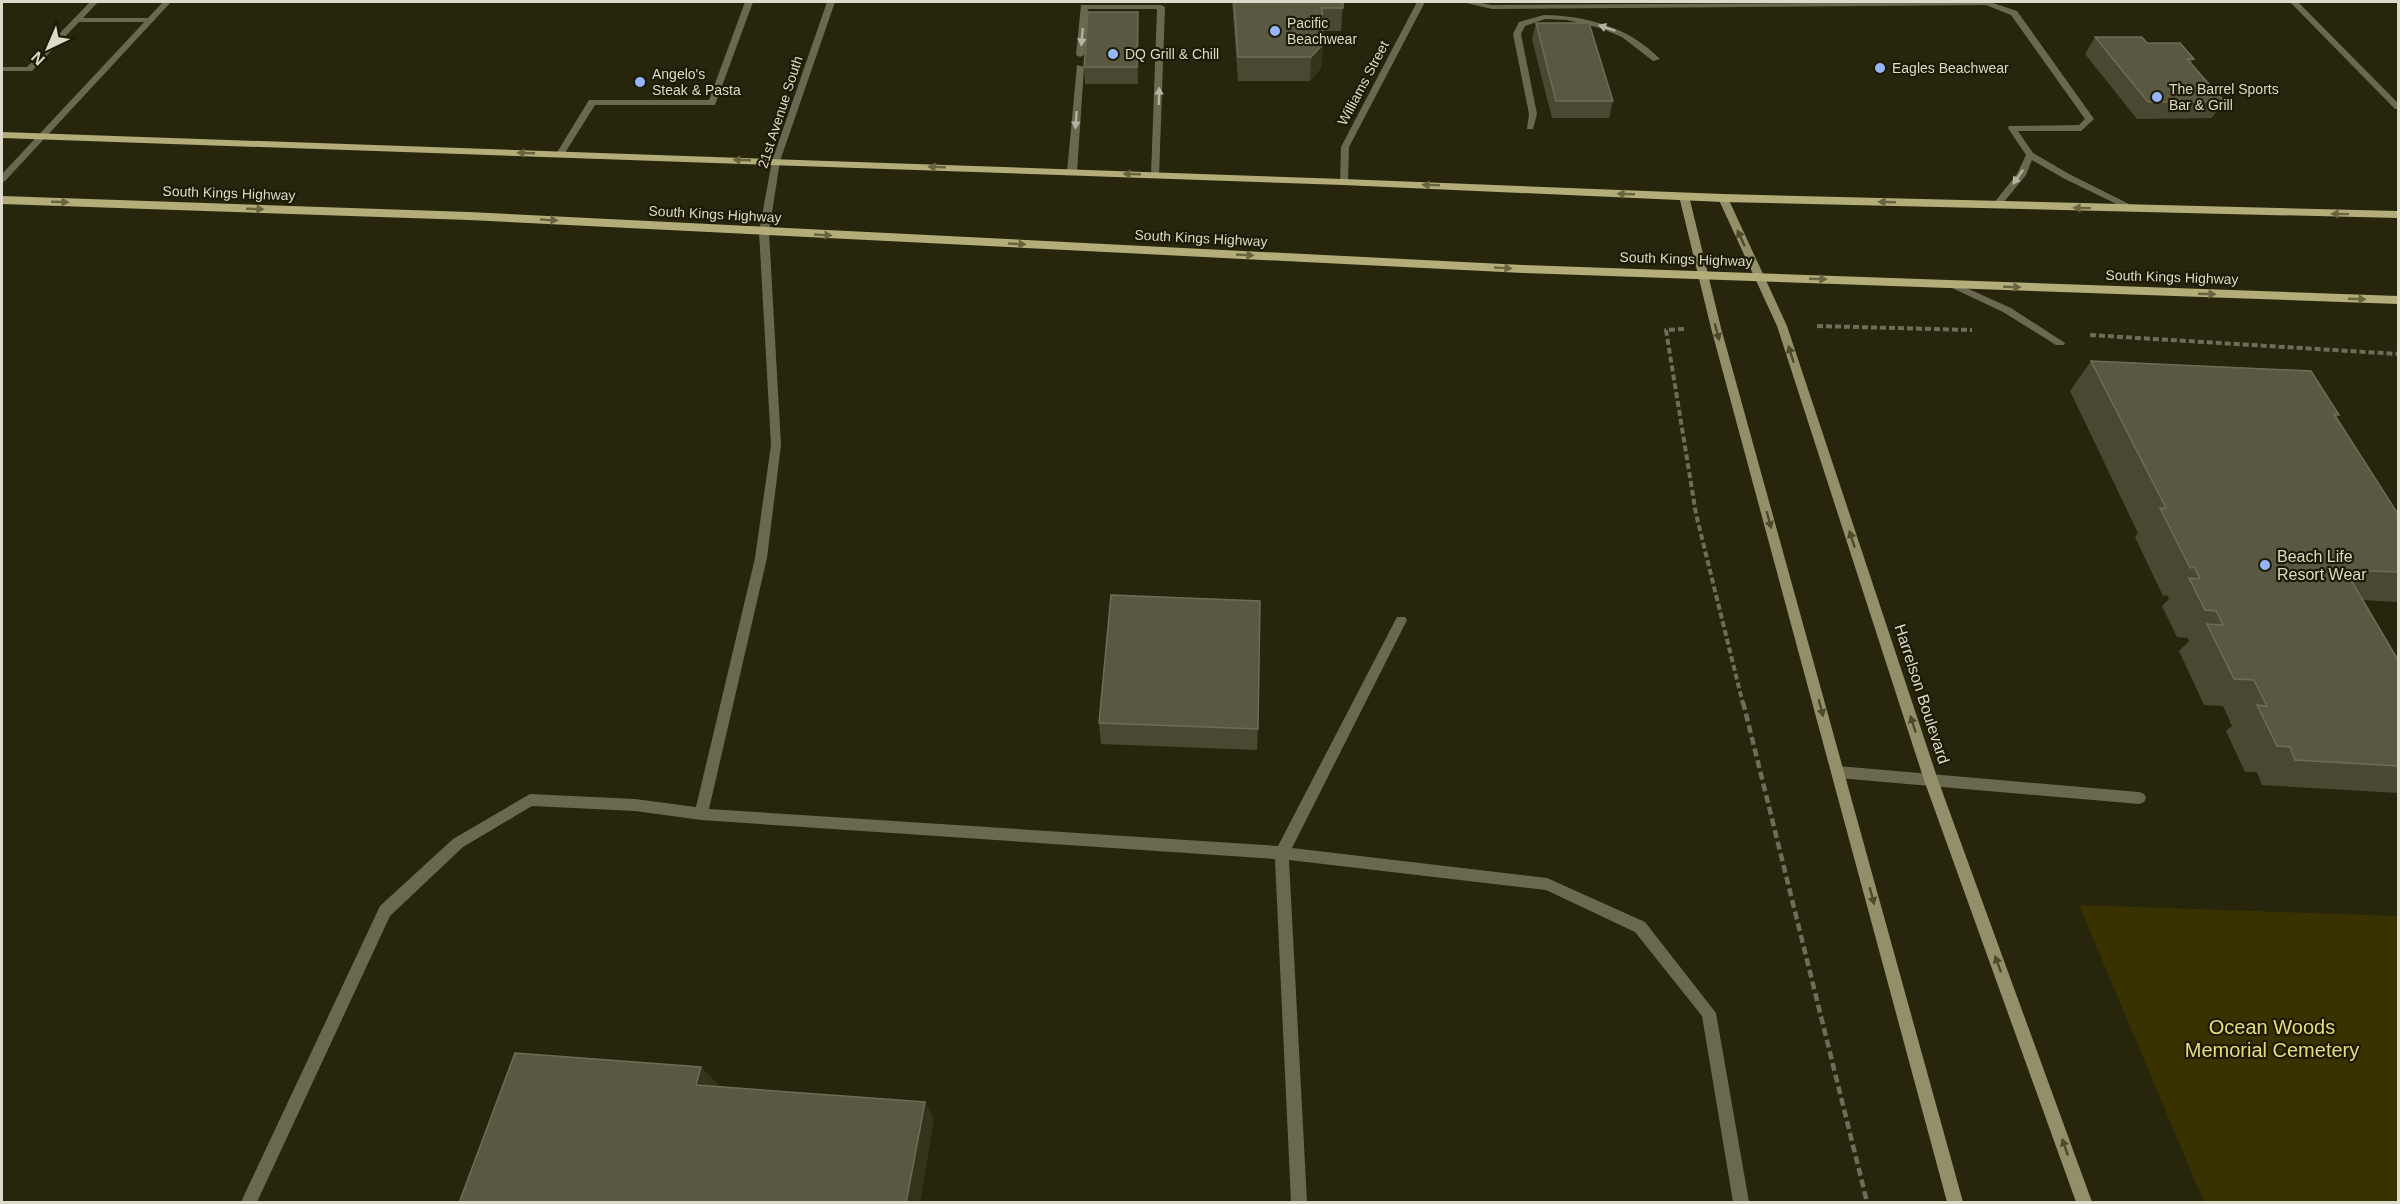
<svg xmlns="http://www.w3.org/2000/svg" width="2400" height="1204" font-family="Helvetica,sans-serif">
<rect width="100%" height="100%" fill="#28250d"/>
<path fill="#383200" d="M2079,905l319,11v286h-194z"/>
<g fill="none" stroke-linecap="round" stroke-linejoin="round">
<g stroke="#6f6d59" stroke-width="4" stroke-dasharray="6 3" stroke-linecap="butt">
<path d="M1817,326l155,4"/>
<path d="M1684,329l-18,1 30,184 47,190"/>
<path d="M2090,335l308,19"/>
</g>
<path stroke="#6f6d59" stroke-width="4.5" stroke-dasharray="8 4" stroke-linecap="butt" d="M1743,702l124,500"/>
<g fill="#6b6850" fill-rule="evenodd">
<path d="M90,2h8l-15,16h68l4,2 -4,2h-72l-47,49h-30v-4h25z"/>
<path d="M745,2h8l-38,103h-120l-32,51h-6l-1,-2 33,-54h120z"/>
<path d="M1462,2h14l16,3 498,-3 27,9 77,108 -13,12h-63l15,22 36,21 70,35 -5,3 -3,-1 -68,-33 -31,-18 -6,15 -27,33h-6v-4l24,-30 9,-19 -18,-27 1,-2 70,-1 6,-6 -74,-104 -25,-10 -494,4z"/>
<path d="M2290,2h8l100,101v6h-3z"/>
<path d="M1081,5h80l4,2 -6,170 -3,1 -5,-3 6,-166h-69l-4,46 -4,2 -4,-2z"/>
<path d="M1544,15c43,1 85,12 116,44l-7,2 -31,-24 -22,-9 -33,-8 -22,-1 -20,7 -4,8 16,80 -4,15h-6l2,-15 -16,-80 6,-12z"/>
<path d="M1077,65l7,2 -7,105 -5,3 -5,-3z"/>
<path d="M764,229l5,3 12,213 -14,113 -58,251 569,37 119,-229h8l2,3 -115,228 255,30 98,44 71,91 33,189h-16l-31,-186 -67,-84 -89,-42 -257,-30 18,342h-16l-16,-343 -574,-39 -66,-9 -103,-5 -69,41 -73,69 -133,286h-16l139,-296 73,-67 77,-45 105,5 61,8 59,-249 16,-113 -12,-213z"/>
<path d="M1953,282l58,26 54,35 -1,2h-8l-53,-33 -53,-25 -2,-2z"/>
<path d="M1838,766l301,26 5,2 2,4 -2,4 -5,2 -301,-26 -5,-2 -2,-4 2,-4z"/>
</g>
<g fill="#6b6850" fill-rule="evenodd">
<path d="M163,2h8l-166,179 -3,1v-8z"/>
<path d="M827,2h8l-55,159 -11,71 -2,2h-6l-2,-2 13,-71z"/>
<path d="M1417,2h8l-76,145 -1,35 -5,3 -3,-1 1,-37z"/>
</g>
<g fill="#938f68" fill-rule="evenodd">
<path d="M1684,193l5,3 32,132 242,874h-16l-236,-874 -32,-132z"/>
<path d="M1723,195l5,3 59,128 151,454 154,422h-16l-152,-422 -147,-454 -59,-128z"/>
</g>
<g fill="#b3ad7a" fill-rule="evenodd">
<path d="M2,132l1341,47 380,15 675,17v7l-675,-16 -380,-17 -1341,-47z"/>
<path d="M2,196l467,16 1054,53 875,31v8l-875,-31 -1054,-53 -467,-16z"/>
</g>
</g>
<g fill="#4b4831">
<path d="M1232,2h111l-2,29h-19l1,13 -2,24 -11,13h-72z"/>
<path d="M1536,23l77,78 -4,17h-57l-20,-79z"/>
<path d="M1139,29l-1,55h-53l-1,-17z"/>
<path d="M2095,37l99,22 -3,4 33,38 -12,17 -75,1 -52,-65z"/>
<path d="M2091,361l248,54 -3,2 62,97v88l-35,-2 35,60v133l-136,-8 -5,-13h-12l-19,-41 6,-5 -9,-20 -19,-1 -25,-54 10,-10 -1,-3 -11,-1 -15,-31 7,-7 -2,-4 -4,1 -28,-59 3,-4 -68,-142z"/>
<path d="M1099,723l159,6 -1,21 -156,-6z"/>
</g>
<g fill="#36331b">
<path d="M1138,12l1,17 -1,55 -1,-17z"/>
<path d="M1323,44l-2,24 -11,13 1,-24z"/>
<path d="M701,1067l18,18 -5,18 -18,-18z"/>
<path d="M925,1102l9,17 -14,84h-14z"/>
</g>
<g fill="#5a5841" stroke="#6e6c57" stroke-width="1.5">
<path d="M1234,2h109v6h-21l1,36 -12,13h-73z"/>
<path d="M1088,12h50l-1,55h-53z"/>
<path d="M1536,23h53l24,78h-57z"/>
<path d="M2095,37h47l5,6h33l14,16h-7l37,42 -76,1z"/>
<path d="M2091,361l220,10 28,44 -5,-1 64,100v58l-53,-2 53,90v106l-103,-6 -5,-13 -13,-1 -20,-41 10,1 -13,-26 -20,-1 -27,-55 16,1 -7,-14 -11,-1 -16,-32 11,1 -6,-12 -4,1 -30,-60h6z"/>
<path d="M1111,595l149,6 -2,128 -159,-6z"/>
<path d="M515,1053l186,14 -5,18 229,17 -19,101h-447z"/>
</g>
<defs><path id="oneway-solid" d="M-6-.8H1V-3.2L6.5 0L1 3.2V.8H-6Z" transform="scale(1.5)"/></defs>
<g fill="#b4b2a0">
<use href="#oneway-solid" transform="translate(1607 28) rotate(-161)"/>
<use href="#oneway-solid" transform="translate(1082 37) rotate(95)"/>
<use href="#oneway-solid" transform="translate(1159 96) rotate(-89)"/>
<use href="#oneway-solid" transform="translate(1076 120) rotate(94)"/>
<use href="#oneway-solid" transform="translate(2018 177) rotate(125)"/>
</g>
<g fill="#68643f">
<use href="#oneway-solid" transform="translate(526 153) rotate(-178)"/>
<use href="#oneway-solid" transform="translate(742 160) rotate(-178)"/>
<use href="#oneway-solid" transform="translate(937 167) rotate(-178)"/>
<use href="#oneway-solid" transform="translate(1132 174) rotate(-178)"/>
<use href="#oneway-solid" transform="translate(1431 185) rotate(-178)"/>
<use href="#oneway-solid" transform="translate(1626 194) rotate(-178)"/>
<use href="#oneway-solid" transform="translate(60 202) rotate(2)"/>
<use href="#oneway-solid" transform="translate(1887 202) rotate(-178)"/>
<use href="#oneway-solid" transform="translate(2082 208) rotate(-179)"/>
<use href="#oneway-solid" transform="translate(255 209) rotate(2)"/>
<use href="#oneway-solid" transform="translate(2340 214) rotate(-179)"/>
<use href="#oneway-solid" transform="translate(549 220) rotate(3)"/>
<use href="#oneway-solid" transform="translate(823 235) rotate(3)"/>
<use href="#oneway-solid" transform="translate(1017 244) rotate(3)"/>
<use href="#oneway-solid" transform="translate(1245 255) rotate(3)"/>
<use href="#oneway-solid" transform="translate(1503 268) rotate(3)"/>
<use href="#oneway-solid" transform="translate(1818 279) rotate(2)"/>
<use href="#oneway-solid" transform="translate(2012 287) rotate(2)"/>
<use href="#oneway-solid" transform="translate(2207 294) rotate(2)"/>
<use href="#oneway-solid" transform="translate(2357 299) rotate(2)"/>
</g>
<g fill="#4d492c">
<use href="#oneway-solid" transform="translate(1741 238) rotate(-115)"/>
<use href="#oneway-solid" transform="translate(1717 332) rotate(75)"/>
<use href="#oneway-solid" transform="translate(1791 354) rotate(-108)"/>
<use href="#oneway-solid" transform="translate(1769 520) rotate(75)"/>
<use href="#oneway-solid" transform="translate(1852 539) rotate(-108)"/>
<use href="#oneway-solid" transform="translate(1821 708) rotate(75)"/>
<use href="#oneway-solid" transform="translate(1913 724) rotate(-108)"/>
<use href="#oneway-solid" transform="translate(1872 896) rotate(75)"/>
<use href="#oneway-solid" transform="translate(1998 964) rotate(-110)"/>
<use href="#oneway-solid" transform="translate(2065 1147) rotate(-109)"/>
</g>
<g fill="#95b6fd" stroke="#1e1b04" stroke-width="2">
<circle cx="1275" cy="31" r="6"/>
<circle cx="1113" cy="54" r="6"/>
<circle cx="1880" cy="68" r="6"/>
<circle cx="640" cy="82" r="6"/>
<circle cx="2157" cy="97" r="6"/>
<circle cx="2265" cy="565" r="6"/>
</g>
<g text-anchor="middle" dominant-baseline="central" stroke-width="4.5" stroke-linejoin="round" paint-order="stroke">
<g font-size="14" fill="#dbdacb" stroke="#1e1b04" text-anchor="start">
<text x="1287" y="23">Pacific<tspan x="1287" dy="16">Beachwear</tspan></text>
<text x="1125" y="54">DQ Grill &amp; Chill</text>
<text x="1892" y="68">Eagles Beachwear</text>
<text x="652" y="74">Angelo's<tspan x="652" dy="16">Steak &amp; Pasta</tspan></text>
<text x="2169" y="89">The Barrel Sports<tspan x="2169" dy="16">Bar &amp; Grill</tspan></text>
</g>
<g font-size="14" fill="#dbdacb" stroke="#1e1b04">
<text transform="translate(1363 83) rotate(-62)">Williams Street</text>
<text transform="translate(780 112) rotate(-72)">21st Avenue South</text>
<text transform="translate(229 193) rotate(2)">South Kings Highway</text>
<text transform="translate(715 214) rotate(3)">South Kings Highway</text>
<text transform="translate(1201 238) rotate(3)">South Kings Highway</text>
<text transform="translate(1686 259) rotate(2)">South Kings Highway</text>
<text transform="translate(2172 277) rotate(2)">South Kings Highway</text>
</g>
<g font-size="16" fill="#dbdacb" stroke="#1e1b04" text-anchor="start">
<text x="2277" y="556">Beach Life<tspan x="2277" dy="18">Resort Wear</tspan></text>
</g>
<g font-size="16" fill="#dbdacb" stroke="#1e1b04">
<text transform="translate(1922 694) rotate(72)">Harrelson Boulevard</text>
</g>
<g font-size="20" fill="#e6dc83" stroke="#1e1b04">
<text x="2272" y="1027">Ocean Woods<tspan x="2272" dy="23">Memorial Cemetery</tspan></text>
</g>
</g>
<rect width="2400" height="1204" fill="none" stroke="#dbdacb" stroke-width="6"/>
<g transform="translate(48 48) rotate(224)" stroke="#1e1b04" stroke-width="4.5" paint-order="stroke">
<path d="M0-4.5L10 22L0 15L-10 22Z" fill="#dbdacb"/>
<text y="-9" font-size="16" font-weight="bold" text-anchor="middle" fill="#dbdacb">N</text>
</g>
</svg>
